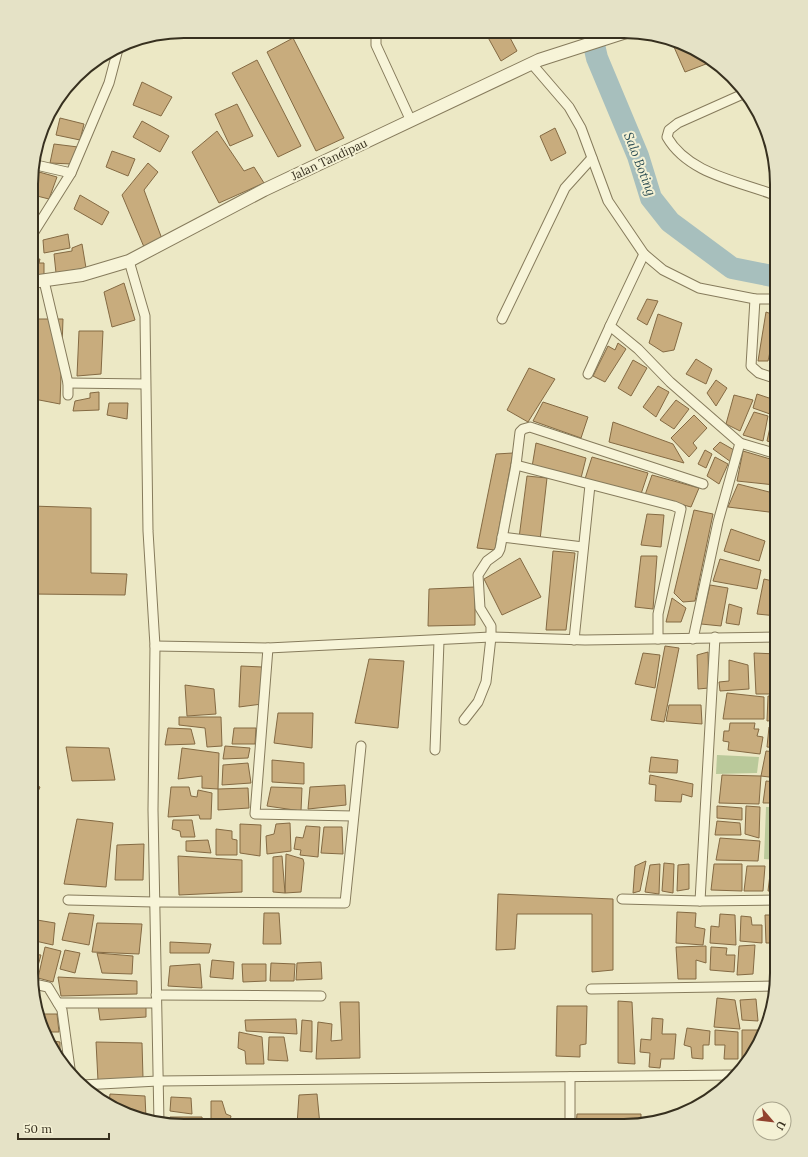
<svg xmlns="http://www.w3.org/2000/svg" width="808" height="1157" font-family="Lora,serif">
<rect width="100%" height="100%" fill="#ece8c5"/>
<g fill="#bac99a">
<path d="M717,755l42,2 -2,16 -41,1z"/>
<path d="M766,807h11v53l-13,-1z"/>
</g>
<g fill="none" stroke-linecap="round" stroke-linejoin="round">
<path stroke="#a7bfbd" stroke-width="22" d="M591,32l6,26 41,98 13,42 19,24 62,46 45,9"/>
</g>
<g fill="#c8ac7d" stroke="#846a43">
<path d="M485,32h22l10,19 -16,10z"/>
<path d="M293,38l51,100 -28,13 -49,-99z"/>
<path d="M683,43l19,11 4,10 -21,8 -11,-25z"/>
<path d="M257,60l44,86 -23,11 -46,-84z"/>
<path d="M142,82l30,15 -11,19 -28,-11z"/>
<path d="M237,104l16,32 -23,10 -15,-32z"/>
<path d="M60,118l24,6 -4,16 -24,-5z"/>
<path d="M142,121l27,15 -9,16 -27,-15z"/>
<path d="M555,128l11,25 -15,8 -11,-25z"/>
<path d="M217,131l27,40 10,-4 10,16 -45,20 -27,-51z"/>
<path d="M54,144l24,3 -6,17 -22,-1z"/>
<path d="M112,151l23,8 -7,17 -22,-9z"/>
<path d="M148,163l10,9 -14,18 18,49 -18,8 -22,-52z"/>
<path d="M39,172l18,5 -8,22 -16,-4z"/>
<path d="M80,195l29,17 -7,13 -28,-16z"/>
<path d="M68,234l2,14 -26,5 -1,-13z"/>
<path d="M82,244l4,24 -30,5 -2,-19 18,-3v-3z"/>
<path d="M40,259l-1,4h5v12l-12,1v-16z"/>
<path d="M124,283l11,37 -23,7 -8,-35z"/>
<path d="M647,299l11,2 -11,24 -10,-6z"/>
<path d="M766,312l11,4v3l-9,42h-10z"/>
<path d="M658,314l24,9 -8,27 -11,2 -14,-9z"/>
<path d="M37,319h26l-3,85 -26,-5z"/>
<path d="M79,331h24l-2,43 -24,2z"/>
<path d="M777,339v22l-4,-2z"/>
<path d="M618,343l8,6 -21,33 -12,-6 15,-30 7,4z"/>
<path d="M696,359l16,10 -6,15 -20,-10z"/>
<path d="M633,360l14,8 -16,28 -13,-8z"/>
<path d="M529,368l26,11 -27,43 -21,-12z"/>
<path d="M716,380l11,8 -11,18 -9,-13z"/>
<path d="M658,386l11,6 -13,25 -13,-10z"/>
<path d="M99,392v18l-26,1 2,-10 15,-3v-5z"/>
<path d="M757,394l18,6 -5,14 -17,-6z"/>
<path d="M734,395l19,5 -13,31 -14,-7z"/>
<path d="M676,400l13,9 -15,20 -14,-9z"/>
<path d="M543,402l45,15 -7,21 -48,-17z"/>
<path d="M109,403h19l-1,16 -20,-4z"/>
<path d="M754,412l14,4 -5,25 -20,-6z"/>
<path d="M694,415l13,13 -14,15 4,5 -8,9 -18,-19z"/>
<path d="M772,418l5,2v24l-10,-3z"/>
<path d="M613,422l60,22 11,19 -75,-21z"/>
<path d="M720,442l14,8 -3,12 -18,-13z"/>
<path d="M536,443l50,15 -5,20 -49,-11z"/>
<path d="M705,450l7,4 -6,14 -8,-4z"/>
<path d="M743,451l34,10 -2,24 -38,-4z"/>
<path d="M513,453l-18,97 -18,-2 19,-94z"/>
<path d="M592,457l56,16 -7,21 -56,-15z"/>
<path d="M715,457l13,7 -9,20 -12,-8z"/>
<path d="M652,475l47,13 -8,19 -46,-12z"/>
<path d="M527,476l20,2 -7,62 -21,-2z"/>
<path d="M738,484l39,10v19l-49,-6z"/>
<path d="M32,506l59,2v65l36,1 -2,21 -93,-1z"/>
<path d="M694,510l19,4 -18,87 -12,1 -9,-9z"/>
<path d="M647,514l17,1 -3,32 -20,-2z"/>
<path d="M731,529l34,12 -6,20 -35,-10z"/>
<path d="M553,551l22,2 -9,77h-20z"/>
<path d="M641,556h16l-4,53 -18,-2z"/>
<path d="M520,558l21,39 -39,18 -18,-36z"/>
<path d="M720,559l41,11 -4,19 -44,-8z"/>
<path d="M764,579l13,3v34l-20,-2z"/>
<path d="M710,585l18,3 -7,38 -20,-2z"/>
<path d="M475,587v38l-47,1 1,-37z"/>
<path d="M672,598l14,10 -5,14h-15z"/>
<path d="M729,604l13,4 -3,17 -13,-2z"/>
<path d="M665,646l14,2 -15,74 -13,-2z"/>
<path d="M708,652l1,36 -11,1 -1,-34z"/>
<path d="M643,653l17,2 -5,33 -20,-4z"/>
<path d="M754,653l23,1v40h-21z"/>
<path d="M369,659l35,2 -6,67 -43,-5z"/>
<path d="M729,660l19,5 1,24 -29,2 -1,-9 10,-1z"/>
<path d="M241,666l21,1v37l-23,3z"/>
<path d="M185,685l29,4 2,25 -29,2z"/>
<path d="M727,693l37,4v22h-41z"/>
<path d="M768,696h9v24l-10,1z"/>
<path d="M669,705h32l1,19 -36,-3z"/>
<path d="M278,713h35l-1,35 -38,-5z"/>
<path d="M179,717h42l1,29 -15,1 -2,-19 -26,-3z"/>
<path d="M730,723h25l-1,6h5l-2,7 6,1 -3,17 -32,-4 1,-8 -6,-1 1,-10h5z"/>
<path d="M769,727h8v21l-10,-1z"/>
<path d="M168,728l23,1 4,15 -30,1z"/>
<path d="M234,728h22l-1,16h-23z"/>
<path d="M225,746l25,2 -2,10 -25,1z"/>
<path d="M66,747l43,1 6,32 -43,1z"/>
<path d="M182,748l37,5 -1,36 -16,-1v-12l-24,3z"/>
<path d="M766,751l11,1v26l-16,-2z"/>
<path d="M651,757l27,3 -1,13 -28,-1z"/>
<path d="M272,760l32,3v21l-32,-2z"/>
<path d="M248,763l3,20 -29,2 1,-20z"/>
<path d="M650,775l43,9 -1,13 -10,-3 -1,8 -26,-1 1,-16 -7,-1z"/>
<path d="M722,775l39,1 -2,28 -40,-1z"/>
<path d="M766,781l11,1v21h-14z"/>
<path d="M31,783l9,4 -7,16 -2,-1z"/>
<path d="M345,785l1,20 -38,4 2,-22z"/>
<path d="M171,787h18l2,9 6,1 1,-7 14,3 -1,26h-11l-1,-4 -31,2z"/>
<path d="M271,787l31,1 -1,23 -34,-5z"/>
<path d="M248,788l1,20 -31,2v-21z"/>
<path d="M717,806l25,2v12l-25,-2z"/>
<path d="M746,806l14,1 -1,31 -14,-4z"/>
<path d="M77,819l36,4 -7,64 -42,-3z"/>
<path d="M173,820h19l3,17h-14l-1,-6 -8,-2z"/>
<path d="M717,821l23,2 1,12h-26z"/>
<path d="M290,823l1,28 -24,3 -1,-18 8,-2 2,-10z"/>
<path d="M240,824l21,1 -1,31 -20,-3z"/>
<path d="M306,826l14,1 -2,30 -18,-2 1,-5 -7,-1 2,-12 7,1z"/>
<path d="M324,827h18l1,27 -22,-1z"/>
<path d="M216,829l16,2v8l5,1v15h-21z"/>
<path d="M720,838l40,3 -2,20 -42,-1z"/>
<path d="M208,840l3,13 -25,-2v-10z"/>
<path d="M144,844l-1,36h-28l2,-35z"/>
<path d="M286,854l17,5 1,4 -3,29 -16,1z"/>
<path d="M178,856l64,4v32l-63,3z"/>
<path d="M282,856l3,37 -12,-1v-35z"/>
<path d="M646,861l-6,30 -7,2 2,-27z"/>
<path d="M664,863l10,1 -1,29 -11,-2z"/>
<path d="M660,864l-1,30 -14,-2 5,-27z"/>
<path d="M689,864v25l-12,2 1,-26z"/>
<path d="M714,864h28v27l-31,-1z"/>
<path d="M747,866h18l-2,25h-19z"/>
<path d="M771,866h6v25h-9z"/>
<path d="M498,894l115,5v71l-21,2v-58h-75l-2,35 -19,1z"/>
<path d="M677,912l19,1 -1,14 10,2 -2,16 -27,-2z"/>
<path d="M69,913l25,2 -5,30 -27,-5z"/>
<path d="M264,913h15l2,31h-18z"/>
<path d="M720,914l15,1 1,30 -26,-2 1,-17 8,1z"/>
<path d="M765,915h12v28h-11z"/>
<path d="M741,916l10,1 1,8h10v18l-22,-2z"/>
<path d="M31,919l24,4 -2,22 -22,-5z"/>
<path d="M97,923l45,1 -3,30 -47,-2z"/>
<path d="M170,942l41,2 -2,9h-39z"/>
<path d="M775,943h2v35h-5z"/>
<path d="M755,945l-2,29 -16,1 2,-29z"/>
<path d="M706,946v17l-10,-3v19h-18l-2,-32z"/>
<path d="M45,947l16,4 -8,31 -15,-4z"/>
<path d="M711,947l16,1 -1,7h9l-1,17 -24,-2z"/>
<path d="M65,950l15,3 -5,20 -15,-4z"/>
<path d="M97,953l36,3 -1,18 -30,-1z"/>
<path d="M31,954l10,1 -7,25 -1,-1 -2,-6z"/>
<path d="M212,960l22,2 -1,17 -23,-2z"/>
<path d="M321,962l1,17 -26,1 1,-17z"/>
<path d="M271,963l24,1 -1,17h-24z"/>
<path d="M200,964l2,24 -34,-2 2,-20z"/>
<path d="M242,964h24v17l-23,1z"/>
<path d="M58,977l79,4v13l-76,2z"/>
<path d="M717,998l18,2 5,29 -26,-2z"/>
<path d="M756,999l2,22 -16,-1 -2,-20z"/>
<path d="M618,1001l14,1 3,62 -17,-1z"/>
<path d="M340,1002h19l1,56 -44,1 2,-37 14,2 -1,17 11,-1z"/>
<path d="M98,1005l48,1v11l-46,3z"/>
<path d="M557,1006h30l-1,38 -6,1v12l-24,-1z"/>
<path d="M41,1014h16l2,18h-14z"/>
<path d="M652,1018l11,1 -1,15h14l-2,25h-13l-1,9 -11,-1 1,-14 -10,-1 1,-13 10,1z"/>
<path d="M296,1019l1,15 -51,-3 -1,-11z"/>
<path d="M302,1020l10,1v31l-12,-1z"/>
<path d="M687,1028l23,3 -1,14h-6v14l-11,-1 -1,-11 -7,-2z"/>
<path d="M715,1030l23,2v27h-14l1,-14h-10z"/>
<path d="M742,1030h16l1,13 -11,19h-6z"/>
<path d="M239,1032l23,5 2,27h-18l-1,-13 -7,-3z"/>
<path d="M269,1037h15l4,24 -20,-1z"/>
<path d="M47,1040l13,2v19z"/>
<path d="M96,1042l46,1 1,35 -45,3z"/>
<path d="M110,1094l35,2 1,22 -37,-14z"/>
<path d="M317,1094l3,31h-23l2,-30z"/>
<path d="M171,1097l20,1 1,16 -22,-3z"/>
<path d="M211,1101h11l4,13 5,2 -2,9h-23l5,-1z"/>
<path d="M577,1114h64v8l-17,4h-48z"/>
<path d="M170,1117h32l1,8h-34z"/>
</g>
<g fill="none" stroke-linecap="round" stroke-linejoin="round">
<defs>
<g id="minor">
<path d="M376,32v13l35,76"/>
<path d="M532,64l37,43 12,21 27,73 36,53 19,16 36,18 56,11h22"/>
<path d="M743,94l-65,29 -9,7 -2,7c22,38 73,44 110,59"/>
<path d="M32,164l39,9"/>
<path d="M32,235l39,-62 38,-90 9,-34"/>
<path d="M644,254l-34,72 28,23 32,33 70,61 37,11"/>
<path d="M129,261l16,55 3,215 7,115 -2,164 6,313"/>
<path d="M44,281l24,102v12"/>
<path d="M755,299l-4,67 8,7 18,6"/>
<path d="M502,319l63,-131 27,-30"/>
<path d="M588,374l22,-48"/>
<path d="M68,383l77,1"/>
<path d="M516,465l4,-33 3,-3 7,-2 173,57"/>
<path d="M502,537l81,10"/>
<path d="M693,639l25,-117 22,-79"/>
<path d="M574,640l16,-155"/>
<path d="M155,646l113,2 223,-11 94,3 192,-3"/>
<path d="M268,648l-13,166 98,2"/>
<path d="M464,720l14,-18 8,-20 5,-45v-11l-11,-18 -2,-33 9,-14 11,-8 2,-4 16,-84 158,41 7,3 -23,105v25"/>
<path d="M435,750l4,-109"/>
<path d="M622,899l78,2 77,-1"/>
<path d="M68,900l86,2 191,1 16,-157"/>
<path d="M700,901l15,-264"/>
<path d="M34,984l14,3 14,23 9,66"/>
<path d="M591,989l185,-3"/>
<path d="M156,995l165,1"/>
<path d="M58,1003h98"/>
<path d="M82,1085l76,-4 578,-6"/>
<path d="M570,1126v-49"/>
</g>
<path id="tertiary" d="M32,282l50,-7 47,-14 135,-71 275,-130 87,-28"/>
</defs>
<use href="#minor" stroke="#867b5c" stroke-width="11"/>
<use href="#tertiary" stroke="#867b5c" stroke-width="14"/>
<use href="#minor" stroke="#f7f4d8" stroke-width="9"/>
<use href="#tertiary" stroke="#f7f4d8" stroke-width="12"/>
</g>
<g text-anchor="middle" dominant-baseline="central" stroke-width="4" stroke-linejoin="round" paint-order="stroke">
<g font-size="12" fill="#37301f" stroke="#f4f1d4">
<text transform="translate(329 159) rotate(-25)">Jalan Tandipau</text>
</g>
<g font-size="13" font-style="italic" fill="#2f5056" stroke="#f4f1d4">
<text transform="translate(640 164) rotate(69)">Salo Boting</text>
</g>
</g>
<path d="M0 0H808V1157H0ZM184 38H624A146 146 0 0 1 770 184V973A146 146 0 0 1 624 1119H184A146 146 0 0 1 38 973V184A146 146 0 0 1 184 38Z" fill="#e5e2c6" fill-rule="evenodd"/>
<path fill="none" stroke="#37301f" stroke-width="2" d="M184 38H624A146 146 0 0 1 770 184V973A146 146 0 0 1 624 1119H184A146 146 0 0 1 38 973V184A146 146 0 0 1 184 38Z"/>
<g transform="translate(772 1121) rotate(118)"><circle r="19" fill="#f4f1d4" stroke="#a8a48c"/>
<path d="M0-3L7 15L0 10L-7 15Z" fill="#92432f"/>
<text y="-6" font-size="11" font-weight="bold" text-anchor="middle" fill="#37301f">U</text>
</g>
<path d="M18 1133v6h91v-6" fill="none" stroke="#37301f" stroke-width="2"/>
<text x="24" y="1133" font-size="12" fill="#37301f" stroke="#f4f1d4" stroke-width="3" paint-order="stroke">50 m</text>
</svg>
